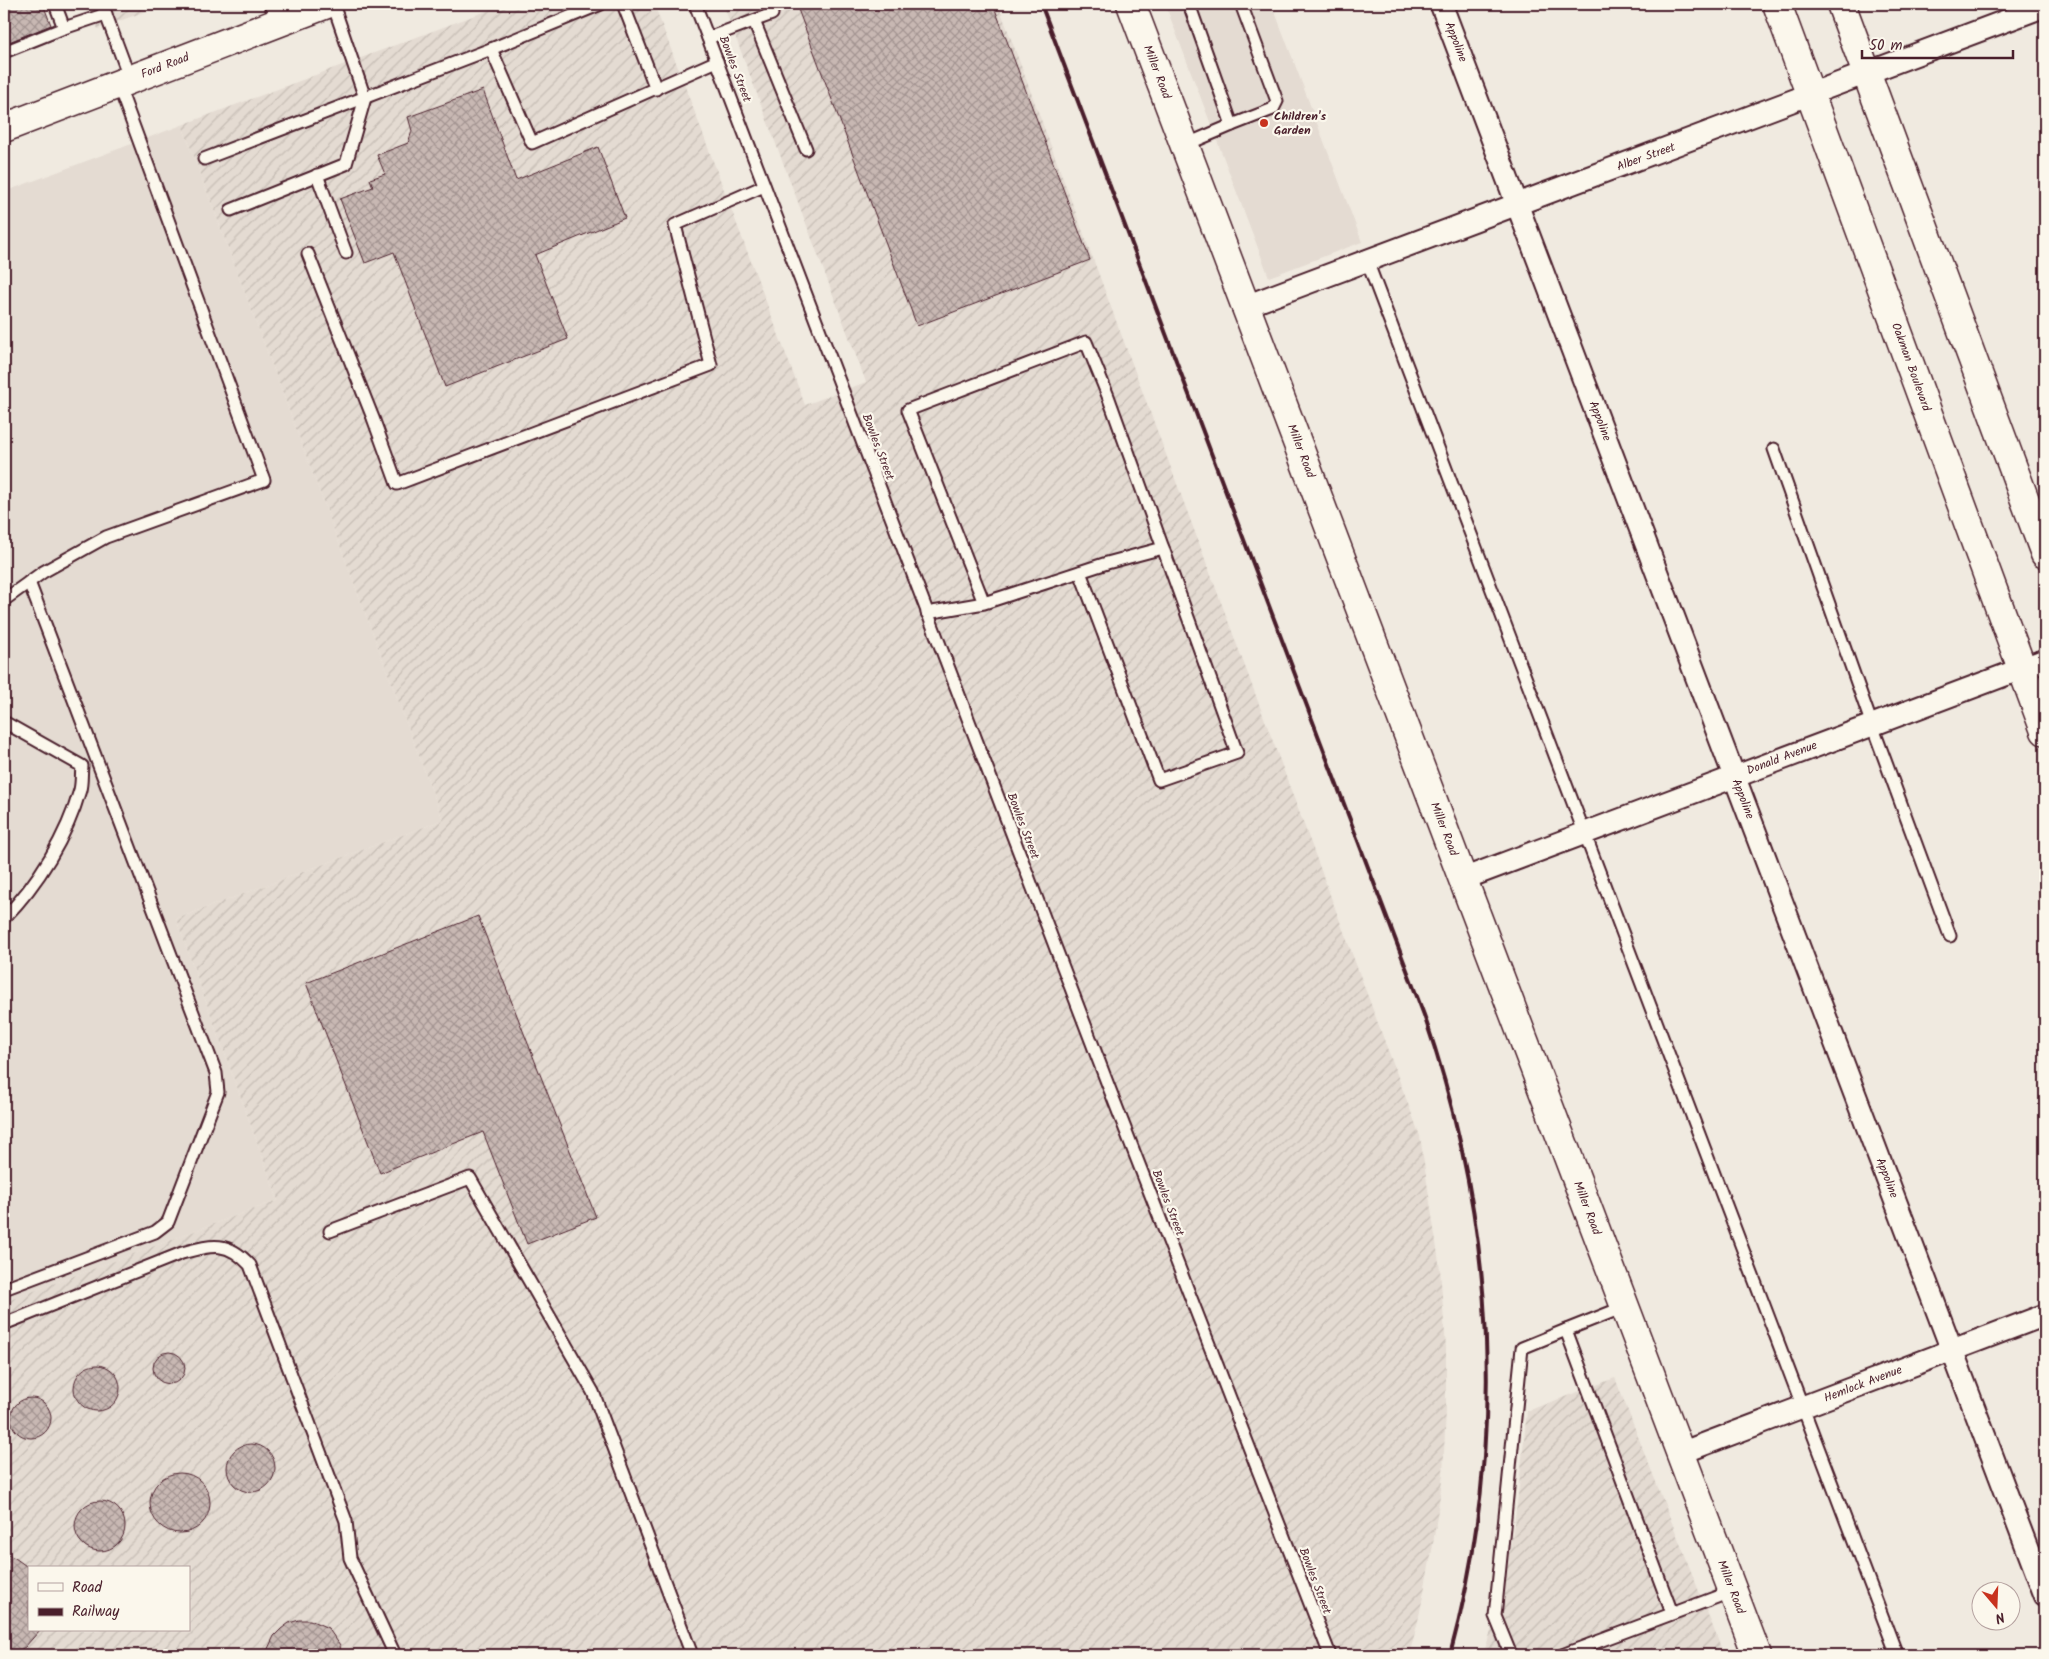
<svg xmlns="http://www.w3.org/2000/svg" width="2049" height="1659" font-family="Kalam,sans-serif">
<defs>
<pattern id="industrial-furrows" width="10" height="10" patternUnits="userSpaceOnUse" patternTransform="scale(1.25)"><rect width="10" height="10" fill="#e4dbd2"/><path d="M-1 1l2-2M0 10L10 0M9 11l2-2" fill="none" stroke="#c5bcb4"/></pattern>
<pattern id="building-cross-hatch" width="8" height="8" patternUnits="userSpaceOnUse" patternTransform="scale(1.25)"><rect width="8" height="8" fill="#c8b8b3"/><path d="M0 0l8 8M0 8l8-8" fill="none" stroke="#a49592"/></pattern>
</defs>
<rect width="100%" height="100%" fill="#f0eae0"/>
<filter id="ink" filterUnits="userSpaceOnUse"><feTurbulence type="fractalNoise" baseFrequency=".02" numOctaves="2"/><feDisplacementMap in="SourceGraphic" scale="10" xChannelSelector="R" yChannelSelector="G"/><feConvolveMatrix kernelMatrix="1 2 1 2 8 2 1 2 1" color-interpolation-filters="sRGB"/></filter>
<g filter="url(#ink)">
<g fill="#e4dbd2">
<path d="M1165,4h107l90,238 -93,35z"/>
<path d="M182,125l261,695 -267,99 102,281 -274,102v-1110z"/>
</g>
<g fill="url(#industrial-furrows)" fill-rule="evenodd">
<path d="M88,4h77l-67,25z"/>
<path d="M505,4h149l151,401 61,-23 -143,-378h275l422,1132 20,133 6,79v61l-3,65 -11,77 -14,70 -9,34h-1405v-353l274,-102 -102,-281 267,-99 -261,-695zM29,1568h160v62h-160z"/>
<path d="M1615,1378l109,277h-241l19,-57 15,-93 10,-94z"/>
</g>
<g fill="url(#building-cross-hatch)" stroke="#4a1f2b">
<path d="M4,4h39l8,21 -47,19z"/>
<path d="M796,4h197l97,256 -173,66z"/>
<path d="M483,90l33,90 82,-33 27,71 -90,37 33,84 -123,48 -51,-135 -29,11 -25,-64 33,-12 -3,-8 15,-5 -8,-19 31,-12 4,-12 -4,-14z"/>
<path d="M478,916l118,301 -69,27 -44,-112 -103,41 -74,-190z"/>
<circle cx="169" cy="1368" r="16"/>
<circle cx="97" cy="1388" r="23"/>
<circle cx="31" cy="1418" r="20"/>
<circle cx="251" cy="1468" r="24"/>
<circle cx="180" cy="1503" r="30"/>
<circle cx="100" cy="1526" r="25"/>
<path d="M4,1553l11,5 14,10v62h11l-15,17 -13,8h-8z"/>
<path d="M299,1620h11l18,8 12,17 1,10h-76l9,-19 7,-7 8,-6z"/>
</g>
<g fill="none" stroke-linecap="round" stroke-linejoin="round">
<defs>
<g id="lane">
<path d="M55,4l9,24"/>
<path d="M102,4l28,75"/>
<path d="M270,4l8,19"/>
<path d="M623,4l33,85"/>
<path d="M695,4l413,1081 222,570"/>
<path d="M1189,4l43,121 41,-16 4,-8 -36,-97"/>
<path d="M754,21l52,128"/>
<path d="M708,38l64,-24"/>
<path d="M491,49l110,-45"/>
<path d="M4,52l60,-24 42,-14"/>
<path d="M1185,145l47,-20"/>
<path d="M204,159l287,-110 41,94 185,-82"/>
<path d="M317,175l29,78"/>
<path d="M231,210l115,-46 19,-66 -32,-94"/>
<path d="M308,254l65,164 24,66 314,-119 -36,-140 89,-39"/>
<path d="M1367,261l530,1394"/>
<path d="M1774,449l98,276 78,211"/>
<path d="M1080,572l79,208 78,-27 -74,-205"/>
<path d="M4,600l39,-28 63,-35 158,-57 -146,-396"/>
<path d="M927,613l57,-10 123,-40 56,-15 -55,-152 -22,-54 -178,68 76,193"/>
<path d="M4,722l78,44c-1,8 0,16 -2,24 -13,46 -42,94 -76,128"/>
<path d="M330,1231l140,-53 123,214 99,263"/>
<path d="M4,1289l151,-57 13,-10 50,-130 -2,-19 -187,-491"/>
<path d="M4,1324l178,-71c30,-8 45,-13 68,12l96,256 4,37 45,97"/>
<path d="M1566,1330l58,-23"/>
<path d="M1511,1655l-16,-39 27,-268 44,-18 106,283"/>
<path d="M1562,1655l171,-64"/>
</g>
<g id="street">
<path d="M1441,4l604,1591"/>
<path d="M1246,306l799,-300"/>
<path d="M1463,879l582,-219"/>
<path d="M1681,1453l364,-138"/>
</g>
<g id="secondary">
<path d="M1131,4l626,1651"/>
<path d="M1777,4l268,727"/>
<path d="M1841,4l204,550"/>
</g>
<path id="primary" d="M4,128l323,-124"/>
</defs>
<use href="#lane" stroke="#4a1f2b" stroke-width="15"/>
<use href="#street" stroke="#4a1f2b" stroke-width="25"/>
<use href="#secondary" stroke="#4a1f2b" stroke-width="31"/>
<use href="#primary" stroke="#4a1f2b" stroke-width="31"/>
<use href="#lane" stroke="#fbf7ec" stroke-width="11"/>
<use href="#street" stroke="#fbf7ec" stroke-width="21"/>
<use href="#secondary" stroke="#fbf7ec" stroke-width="28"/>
<use href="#primary" stroke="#fbf7ec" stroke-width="28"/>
<path stroke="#4a1f2b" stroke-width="4" d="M1041,4l383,1011c72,209 84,426 26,640"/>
</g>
</g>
<circle fill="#c8321e" stroke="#fbf7ec" stroke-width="2" cx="1264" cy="123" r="5"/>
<g text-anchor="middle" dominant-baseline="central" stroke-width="4.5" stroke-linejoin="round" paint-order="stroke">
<g font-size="12" fill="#4a1f2b" stroke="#fbf7ec">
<text transform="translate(1456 42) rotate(69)">Appoline</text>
<text transform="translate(165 66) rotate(-21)">Ford Road</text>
<text transform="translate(735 69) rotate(69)">Bowles Street</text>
<text transform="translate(1157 72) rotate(69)">Miller Road</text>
<text transform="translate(1646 157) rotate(-20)">Alber Street</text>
<text transform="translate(1911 367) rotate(70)">Oakman Boulevard</text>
<text transform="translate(1600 421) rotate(69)">Appoline</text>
<text transform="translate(878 447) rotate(69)">Bowles Street</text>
<text transform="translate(1301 451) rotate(69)">Miller Road</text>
<text transform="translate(1782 758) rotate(-21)">Donald Avenue</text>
<text transform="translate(1743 799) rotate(69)">Appoline</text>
<text transform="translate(1023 826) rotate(69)">Bowles Street</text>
<text transform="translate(1444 829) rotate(69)">Miller Road</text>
<text transform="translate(1887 1178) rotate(69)">Appoline</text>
<text transform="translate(1168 1203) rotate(69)">Bowles Street</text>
<text transform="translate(1587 1208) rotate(69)">Miller Road</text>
<text transform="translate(1863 1384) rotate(-21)">Hemlock Avenue</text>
<text transform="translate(1315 1581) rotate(69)">Bowles Street</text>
<text transform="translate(1731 1587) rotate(69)">Miller Road</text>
</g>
<g font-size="12" font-weight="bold" fill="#4a1f2b" stroke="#fbf7ec" text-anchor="start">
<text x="1274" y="116">Children's<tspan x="1274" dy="14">Garden</tspan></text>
</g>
</g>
<rect width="2049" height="1659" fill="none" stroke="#fbf7ec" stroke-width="20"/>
<rect x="10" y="10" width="2029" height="1639" fill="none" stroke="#4a1f2b" stroke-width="2" filter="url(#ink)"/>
<rect x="28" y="1566" width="162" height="65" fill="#fbf7ec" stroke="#b4a19f"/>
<rect x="38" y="1583" width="25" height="8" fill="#fbf7ec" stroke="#b4a19f"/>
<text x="72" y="1592" font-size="15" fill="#4a1f2b">Road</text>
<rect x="38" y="1608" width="25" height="8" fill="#4a1f2b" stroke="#b4a19f"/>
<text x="72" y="1616" font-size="15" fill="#4a1f2b">Railway</text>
<g transform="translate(1996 1606) rotate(161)"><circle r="24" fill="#fbf7ec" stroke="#b4a19f"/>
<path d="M0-4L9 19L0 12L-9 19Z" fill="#c8321e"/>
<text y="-8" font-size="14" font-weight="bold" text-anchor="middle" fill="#4a1f2b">N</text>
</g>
<path d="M1862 50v8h151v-8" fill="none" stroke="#4a1f2b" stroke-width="2.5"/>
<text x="1869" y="50" font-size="15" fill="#4a1f2b" stroke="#fbf7ec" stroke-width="4" paint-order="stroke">50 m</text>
</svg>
